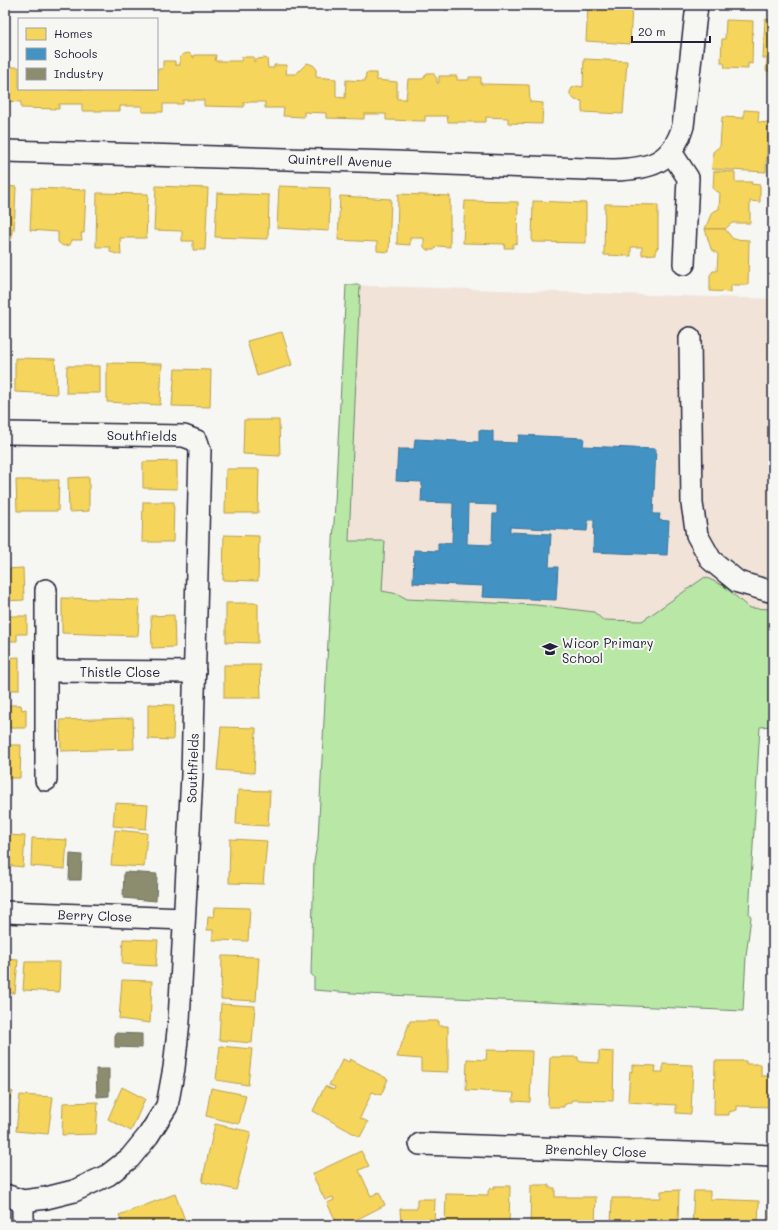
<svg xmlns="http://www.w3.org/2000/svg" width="778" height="1230" font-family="Mali,sans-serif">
<rect width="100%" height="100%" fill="#f6f6f2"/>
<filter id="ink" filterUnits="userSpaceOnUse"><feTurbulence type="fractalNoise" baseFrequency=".025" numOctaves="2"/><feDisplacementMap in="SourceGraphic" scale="8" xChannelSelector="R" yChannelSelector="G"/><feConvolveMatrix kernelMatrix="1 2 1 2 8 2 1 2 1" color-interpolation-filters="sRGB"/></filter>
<g filter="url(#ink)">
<path fill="#f2e3d8" d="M346,285l427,14v175l-5,96 5,1v155l-13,1 -17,284 -429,-21 4,-152z"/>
<path fill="#b9e7a5" stroke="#6e8470" d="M346,285h14l-11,256h36l-3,50 16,3 9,5 129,6 58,7 9,8 39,1 63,-44 19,9 25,22 24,1v117l-13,1 -11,187 2,3 -5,39 -3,55 -377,-17 -52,-4v-13l-3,-3 3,-112 4,-23z"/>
<g fill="#f6d55c" stroke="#b69f52">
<path d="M446,5h14v5h-15z"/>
<path d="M501,5h18v4l-18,-1z"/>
<path d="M588,5h44l-2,39 -44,-3z"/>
<path d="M765,19l8,1v51h-7l1,-13h-4z"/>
<path d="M726,20l27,1 -1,43 -4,-1v6l-23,-1 -1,-5h-3l1,-24h3z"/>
<path d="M189,53l5,5v-3h22l-1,6h26l1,-4h12v5l4,-3 6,-1 3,1 1,9h6v-3h13l-1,9h10l11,-11 6,2 3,3v9l20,2v18l9,1 1,-18 19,1 1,-8h10v7l21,2v17h9l2,-20h15l4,-6h6l4,6v4h2v-7h18v4h12v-3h12v7l48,1 1,17 13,1 -1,21 -34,-1v-5l-22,-1v5h-38l-1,-6h-22v5l-39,-1v-6h-22v5l-38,-1v-5l-22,-1v5l-21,-1 1,-8h-19v-6h-21v5l-40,-1v-6h-21v4h-20v8h-21v-6h-22v5h-38v-7h-23v5l-38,-1v-6l-16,-1v-34h14v22h138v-20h6v-8h12v4h5v-7l3,-4z"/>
<path d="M584,59l43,2 -4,53 -41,-2v-11l-7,-1 -5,-5v-3l2,-4 5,-2 6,1z"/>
<path d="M744,110l15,1 -1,11 10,1 -2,49 -54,-3 1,-17 7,-6 2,-29 22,1z"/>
<path d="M714,171l21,1v10h17l-1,2 9,1v17l-10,-1v22h-18l-7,6h-20l7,-17 7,-3 1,-16 -7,-4z"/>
<path d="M5,186l11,1 -2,43 -2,-1v9l-3,3h-4z"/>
<path d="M156,186l52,2 -3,62h-12v-9h-11v-10l-28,-1z"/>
<path d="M279,186l51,2 -1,43 -52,-3z"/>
<path d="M32,188l54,2 -2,43h-3l1,7h-10l-2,5 -7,1 -5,-4v-10l-28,-2z"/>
<path d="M97,193l51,1 -2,44h-26l1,17 -11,-3v-5h-14z"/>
<path d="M217,193l52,2 -1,44 -53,-2z"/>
<path d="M398,194l52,2v51l-13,-1 -3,4h-7l-3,-3v-9h-14v7l-13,-1z"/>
<path d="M340,196l51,3 -2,53 -12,-1v-9l-39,-2z"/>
<path d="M465,201l53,1 -1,41 -4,1v4h-9l1,-4 -42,-1z"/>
<path d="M533,201l53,2v40l-54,-1z"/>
<path d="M605,204l53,1v43h-2v6l-14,1v-8h-11v9l-27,-1z"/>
<path d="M705,229h20l8,10 16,1 -1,45h-17v7l-21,-1v-16l3,-4h4l1,-17 -7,-5z"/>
<path d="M282,332l10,33 -35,11 -10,-35z"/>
<path d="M15,358l40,1 2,35 -42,-2z"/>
<path d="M107,363l55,1 -2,41 -53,-3z"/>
<path d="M67,366h33v27h-34z"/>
<path d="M175,369l36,1 -1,37 -38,-1z"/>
<path d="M244,420h35l1,36 -37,-2z"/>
<path d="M177,461v28l-34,-1v-26z"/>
<path d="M226,469h33l-1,44h-33z"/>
<path d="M89,477v34l-20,1 -1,-34z"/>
<path d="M16,480h43l-1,31h-41z"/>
<path d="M143,502h31l-1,40h-31z"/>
<path d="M224,535l35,1 -1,45 -35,-1z"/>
<path d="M23,568l1,32 -19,1v-32z"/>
<path d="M62,598l78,2 -2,36 -76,-3z"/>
<path d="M226,603h32v40l-32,-1z"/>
<path d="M174,615l1,32 -23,1 -1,-32z"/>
<path d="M5,616h22v18h-10v7h-12z"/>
<path d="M19,657v33h-14v-32z"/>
<path d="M224,665h36l1,33h-37z"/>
<path d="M148,704l26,1 -1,35 -25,-1z"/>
<path d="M5,705h16l1,5 4,-1v19h-21z"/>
<path d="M133,718l1,31 -73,2 -1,-31z"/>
<path d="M221,727l35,1 -2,45 -37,-3z"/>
<path d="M5,745h16l-1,33h-15z"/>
<path d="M238,790l32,1 -2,35 -32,-2z"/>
<path d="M115,803l33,2 -2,24 -33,-3z"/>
<path d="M115,830l32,3 -3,34 -33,-2z"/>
<path d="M5,835l20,1 -2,31 -18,-2z"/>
<path d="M32,838l35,2 -2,29 -34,-3z"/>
<path d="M230,839l37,2 -4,43 -34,-1z"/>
<path d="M215,907l35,1 -2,33 -35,-1v-10h-6l1,-14 6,1z"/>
<path d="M123,939l35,1 -2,26 -34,-2z"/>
<path d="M222,956l37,1 -3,44 -35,-2z"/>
<path d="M5,959l13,1 -3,33h-10z"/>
<path d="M25,962h35l-1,30 -36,-2z"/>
<path d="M122,980l30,1 -2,42 -31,-4z"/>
<path d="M221,1004l34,2 -3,37 -33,-3z"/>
<path d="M410,1021h29v5h9v46l-27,-1v-12l-24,-2z"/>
<path d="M220,1046l32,3 -4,36 -32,-5z"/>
<path d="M487,1050l45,1 -2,51 -17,-1 1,-8 -48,-3 1,-31 19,1z"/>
<path d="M599,1051l15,1 -1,49 -41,-1 -1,2 -7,3v2h-16l2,-50h28v3l3,2 18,1z"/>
<path d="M343,1059l6,3 1,-3 38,20 -7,16 -9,-3 -12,26 8,4 -8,15 -47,-26 12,-25 9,4 1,-3 -6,-2z"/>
<path d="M715,1061h31v3h15v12h12v31l-36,-1v4l-8,2v3h-15z"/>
<path d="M663,1064l30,1 -2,49 -15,-1v-8l-48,-3 2,-31 2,1v-7l24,1 -1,6h8z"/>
<path d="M122,1087l23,12 -14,32 -23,-12z"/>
<path d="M211,1088l35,7 -7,29 -33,-8z"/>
<path d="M5,1089l8,3 -8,18z"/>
<path d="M20,1095l33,2 -5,37 -32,-3z"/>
<path d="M98,1102l-2,32 -34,1 1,-32z"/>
<path d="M215,1124l36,8 -15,58 -34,-8z"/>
<path d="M361,1151l8,15 -10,4 12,26 8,-4 6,13 -39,20 -2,-3 -6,3 -11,-22 7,-3 -1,-3 -8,3 -13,-26z"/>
<path d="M531,1185h18v3h6v9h41l-1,28h-65z"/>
<path d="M494,1186h16l-1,39h-64l1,-31 42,1v-4l3,-3h4z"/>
<path d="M679,1190l-1,35h-67l1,-27h49v-7z"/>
<path d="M694,1191h16v8l49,2 -1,24h-66z"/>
<path d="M175,1194l12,31h-64l-4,-10z"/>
<path d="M417,1199h18l-1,26h-33l-1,-16h17z"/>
<rect x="770" y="1203" width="3" height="22"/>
</g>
<path fill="#4393c3" stroke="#39719a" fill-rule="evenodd" d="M479,430l14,1v11l25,1 1,-8 65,3 -1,8 73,3 -3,65h7l-1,6 10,1 -2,34 -74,-3 1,-32h-6l-1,11 -77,-4v5l41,2 -2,33h9l-2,33 -74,-3 1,-11 -70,-3 1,-33 24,1v-8h14l1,-40 -32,-1 1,-20 -26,-1 2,-32h16l1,-10 64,3zM468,504l29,1v9h-4l-1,31 -25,-1z"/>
<g fill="#8c8c6e" stroke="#6c6c5f">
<path d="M70,854l12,1 -1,25h-12z"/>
<path d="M124,872l33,2 -1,27 -33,-3z"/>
<path d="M115,1033l27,1v14l-27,-1z"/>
<path d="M96,1069h13v27l-12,1z"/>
</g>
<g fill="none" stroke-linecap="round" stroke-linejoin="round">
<defs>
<g id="street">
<path d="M5,151l390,11 218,8c36,-1 59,-6 70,-44l14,-121"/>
<path d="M671,152l17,26 -4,86"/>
<path d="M690,338l2,166 5,31 14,25 27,22 35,10"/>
<path d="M5,433l179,3 13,5 3,9 -8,325 -13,246 -5,47 -7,38 -19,30 -18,22 -22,17 -34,16 -28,7 -23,3 -18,-6"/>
<path d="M46,590v190"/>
<path d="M46,671l149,1"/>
<path d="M5,912l179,7"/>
<path d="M420,1144l353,12"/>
<path d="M23,1201v24"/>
</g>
</defs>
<use href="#street" stroke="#22223b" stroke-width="24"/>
<use href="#street" stroke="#f6f6f2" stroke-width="21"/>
</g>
</g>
<defs>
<symbol id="school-bare" viewBox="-9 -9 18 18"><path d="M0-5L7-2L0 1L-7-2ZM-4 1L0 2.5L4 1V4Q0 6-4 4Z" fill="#22223b" stroke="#f6f6f2" stroke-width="2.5" paint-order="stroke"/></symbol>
</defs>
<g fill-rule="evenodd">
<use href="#school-bare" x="539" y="638" width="22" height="22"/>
</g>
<g text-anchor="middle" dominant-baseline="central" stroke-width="4" stroke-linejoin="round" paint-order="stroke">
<g font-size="13" fill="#22223b" stroke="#f6f6f2">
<text transform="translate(340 160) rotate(2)">Quintrell Avenue</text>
<text transform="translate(142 435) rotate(1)">Southfields</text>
<text x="120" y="671">Thistle Close</text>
<text transform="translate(192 768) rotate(-88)">Southfields</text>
<text transform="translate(95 915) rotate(2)">Berry Close</text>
<text transform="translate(596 1150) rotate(2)">Brenchley Close</text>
</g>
<g font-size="13" fill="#22223b" stroke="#f6f6f2" text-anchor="start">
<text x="562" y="642">Wicor Primary<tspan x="562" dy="15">School</tspan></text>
</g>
</g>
<rect width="778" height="1230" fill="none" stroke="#f6f6f2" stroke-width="20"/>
<rect x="10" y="10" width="758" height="1210" fill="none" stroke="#22223b" stroke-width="1.5" filter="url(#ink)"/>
<rect x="18" y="18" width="140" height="72" fill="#f6f6f2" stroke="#a1a1a9"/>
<rect x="26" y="28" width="20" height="12" fill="#f6d55c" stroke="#a1a1a9"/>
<text x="54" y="38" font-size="12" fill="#22223b">Homes</text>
<rect x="26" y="48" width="20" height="12" fill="#4393c3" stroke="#a1a1a9"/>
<text x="54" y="58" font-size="12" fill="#22223b">Schools</text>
<rect x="26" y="68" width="20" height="12" fill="#8c8c6e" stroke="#a1a1a9"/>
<text x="54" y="78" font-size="12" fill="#22223b">Industry</text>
<path d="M632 36v6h78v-6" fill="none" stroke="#22223b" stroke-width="2"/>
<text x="638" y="36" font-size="12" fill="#22223b" stroke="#f6f6f2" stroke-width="3" paint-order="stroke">20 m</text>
</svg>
